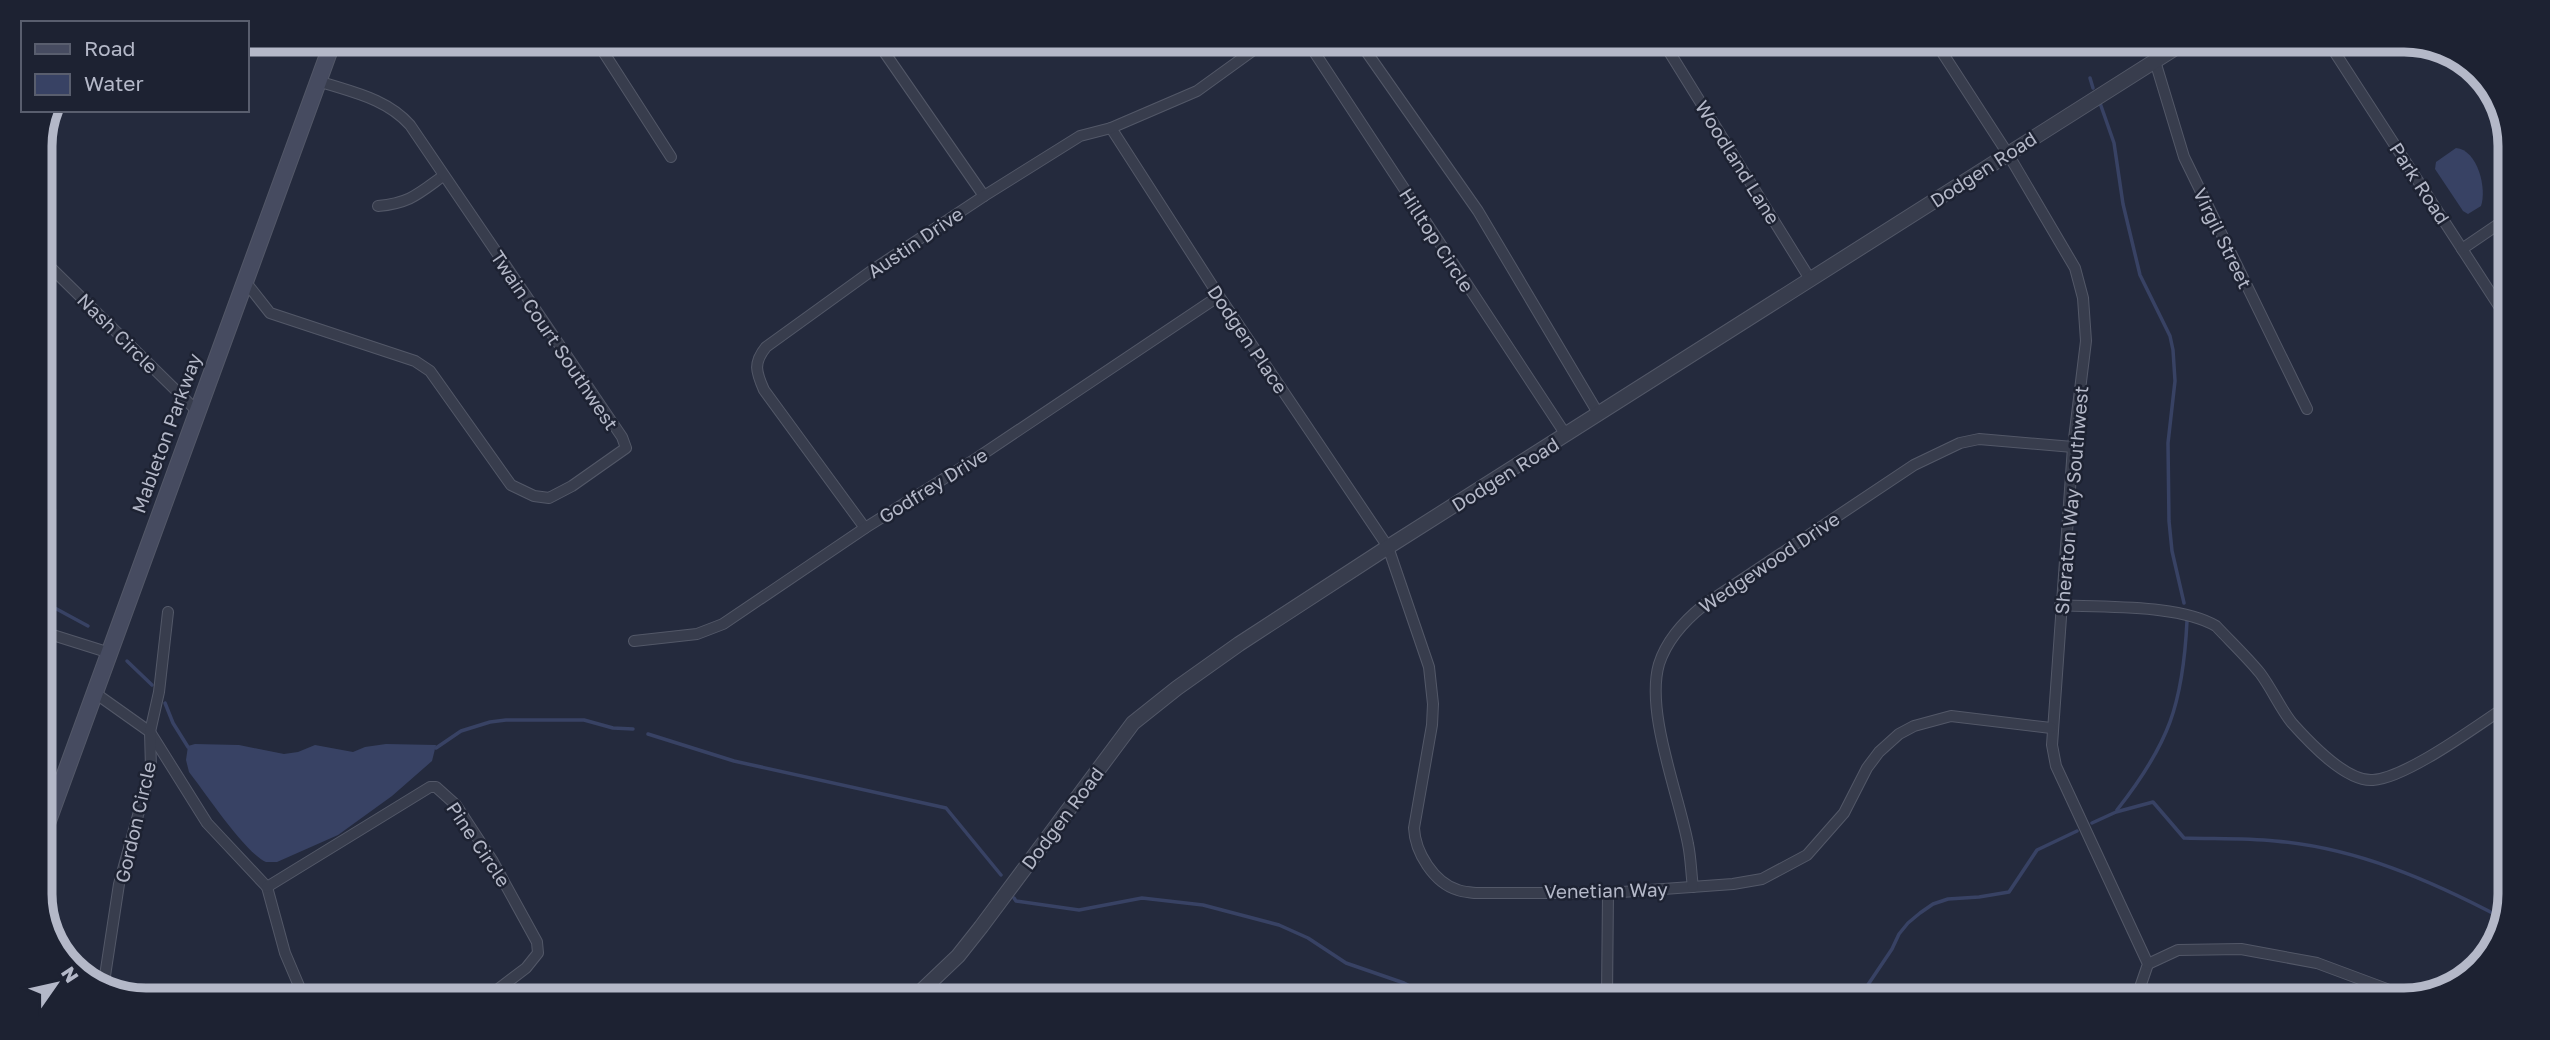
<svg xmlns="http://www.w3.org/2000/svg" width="2550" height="1040" font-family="'Golos Text',sans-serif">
<rect width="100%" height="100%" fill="#242a3d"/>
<g fill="#384264">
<path d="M2456,148c22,2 31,41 25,58l-13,8 -5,-3 -28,-42 1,-7z"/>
<path d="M195,744l44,1 45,9 14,-2 17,-7 38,7 12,-5 21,-3 50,1 -4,16 -40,35 -54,39 -61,27c-2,0 -8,0 -11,0 -20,-8 -62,-71 -77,-90l-3,-12 2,-14z"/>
</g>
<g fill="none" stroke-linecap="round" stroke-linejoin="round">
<g stroke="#384264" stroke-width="3.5">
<path d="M2090,78l3,10"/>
<path d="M2100,103l14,40 9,61 17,71 30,61 3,14 2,31 -7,62 1,78 3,30 12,52"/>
<path d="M40,600l48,26"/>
<path d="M127,661l25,24"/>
<path d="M165,703l8,20 15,24"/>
<path d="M648,734l86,27 212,47 55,67"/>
<path d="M436,748l25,-17 29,-9 16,-2h78l29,8 20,1"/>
<path d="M2117,810c52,-66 66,-106 70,-189"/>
<path d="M2092,823l24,-11 37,-10 31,36c30,1 61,0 91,3 81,7 155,39 227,77"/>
<path d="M1014,898l2,3 63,9 63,-12 61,7 76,20 29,13 38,25 58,20 25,13"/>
<path d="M1859,998l33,-49 7,-15 9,-11 12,-10 13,-9 15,-5 31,-2 30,-5 28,-42 40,-19"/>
</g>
<defs>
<g id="minor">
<path d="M597,42l74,115"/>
<path d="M878,43l106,153"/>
<path d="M1309,44l257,391"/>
<path d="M1361,44l117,167 120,202"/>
<path d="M1665,45l145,234"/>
<path d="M1938,46l70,108 67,114 8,30 3,43 -13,106 -21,298 4,21 92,198 -12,35"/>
<path d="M2332,48l176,272"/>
<path d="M2155,61l29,96 123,252"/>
<path d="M1111,128l108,168 169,251 41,120 4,37 -1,21 -18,103c1,24 20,55 44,62 5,2 12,2 17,3h133l125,-9 29,-5 45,-24 37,-42 23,-45 12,-16 20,-18 15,-8 37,-10 100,12"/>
<path d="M378,206c32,-3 40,-12 65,-30"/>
<path d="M2462,249l47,-32"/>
<path d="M40,257l156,153"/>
<path d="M244,280l26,33 145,48 15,10 81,114 23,11 15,2 23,-12 54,-38 -4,-11 -212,-312c-24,-27 -59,-33 -92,-44"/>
<path d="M865,528l-101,-138c-8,-18 -11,-27 2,-43l108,-78 110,-73 96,-60 31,-8 86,-37 65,-47"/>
<path d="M2060,605c45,3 119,-1 156,21 15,16 31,31 44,47 12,16 20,35 32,50 17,19 54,59 81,57 33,-2 102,-53 131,-72"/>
<path d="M40,631l70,22"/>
<path d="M634,641l63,-7 26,-10 142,-96 112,-70 242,-162"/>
<path d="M95,693l55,39 57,91 60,64 18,66 17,40"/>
<path d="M267,887l163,-100h6l20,18 36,55 45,82 1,11 -12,15 -33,25"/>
<path d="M1693,887c-2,-14 -2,-29 -5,-43 -9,-49 -43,-132 -29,-180 8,-25 25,-43 45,-59l210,-140 46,-22 19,-4 94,8"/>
<path d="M2148,964l30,-14 63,-1 76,14 94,35"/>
<path d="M103,989l16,-105 32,-116 -1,-36 9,-40 9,-80"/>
<path d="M1607,997l1,-104"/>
</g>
<path id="tertiary" d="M917,995l41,-39 23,-29 152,-204 44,-35 62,-44 149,-97 789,-500"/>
<path id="secondary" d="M41,840l292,-799"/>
</defs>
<use href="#minor" stroke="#535868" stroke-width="12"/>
<use href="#tertiary" stroke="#535868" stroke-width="16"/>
<use href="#secondary" stroke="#535868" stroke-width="18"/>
<use href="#minor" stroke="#383d4d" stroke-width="10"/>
<use href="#tertiary" stroke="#383d4d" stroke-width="14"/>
<use href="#secondary" stroke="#464b60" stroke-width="16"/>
</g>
<g text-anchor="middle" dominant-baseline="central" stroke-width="5" stroke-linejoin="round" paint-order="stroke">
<g font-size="19" fill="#b4b8c8" stroke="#1d2232">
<text transform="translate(1738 162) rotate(58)">Woodland Lane</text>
<text transform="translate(1983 169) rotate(-33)">Dodgen Road</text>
<text transform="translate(2420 183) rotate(57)">Park Road</text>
<text transform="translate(2223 238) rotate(64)">Virgil Street</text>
<text transform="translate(1437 240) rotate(57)">Hilltop Circle</text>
<text transform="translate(915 242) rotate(-34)">Austin Drive</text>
<text transform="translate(118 333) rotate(45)">Nash Circle</text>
<text transform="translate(1248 339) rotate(56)">Dodgen Place</text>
<text transform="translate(555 340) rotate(56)">Twain Court Southwest</text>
<text transform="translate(166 433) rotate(-70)">Mableton Parkway</text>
<text transform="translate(1505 474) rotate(-32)">Dodgen Road</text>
<text transform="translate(933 485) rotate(-32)">Godfrey Drive</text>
<text transform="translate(2071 500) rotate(-85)">Sheraton Way Southwest</text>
<text transform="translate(1769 562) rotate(-34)">Wedgewood Drive</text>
<text transform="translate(1062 818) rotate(-53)">Dodgen Road</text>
<text transform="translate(135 822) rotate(-77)">Gordon Circle</text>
<text transform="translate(479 844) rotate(56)">Pine Circle</text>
<text transform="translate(1606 890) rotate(-1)">Venetian Way</text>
</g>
</g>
<path d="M0 0H2550V1040H0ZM146 52H2404A94 94 0 0 1 2498 146V894A94 94 0 0 1 2404 988H146A94 94 0 0 1 52 894V146A94 94 0 0 1 146 52Z" fill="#1d2232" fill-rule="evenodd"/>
<path fill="none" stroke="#b4b8c8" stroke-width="9" d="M146 52H2404A94 94 0 0 1 2498 146V894A94 94 0 0 1 2404 988H146A94 94 0 0 1 52 894V146A94 94 0 0 1 146 52Z"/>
<rect x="21" y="21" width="228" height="91" fill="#1d2232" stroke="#595e6e" stroke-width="2"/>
<rect x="35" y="44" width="35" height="10" fill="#464b60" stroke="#595e6e" stroke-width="2"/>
<text x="84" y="56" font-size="21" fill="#b4b8c8">Road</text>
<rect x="35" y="74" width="35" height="21" fill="#384264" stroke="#595e6e" stroke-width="2"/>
<text x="84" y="91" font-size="21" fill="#b4b8c8">Water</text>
<g transform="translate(56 984) rotate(56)" stroke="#1d2232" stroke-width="5" paint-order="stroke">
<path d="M0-5L12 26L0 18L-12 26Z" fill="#b4b8c8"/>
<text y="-10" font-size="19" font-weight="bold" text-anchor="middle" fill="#b4b8c8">N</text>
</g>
</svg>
